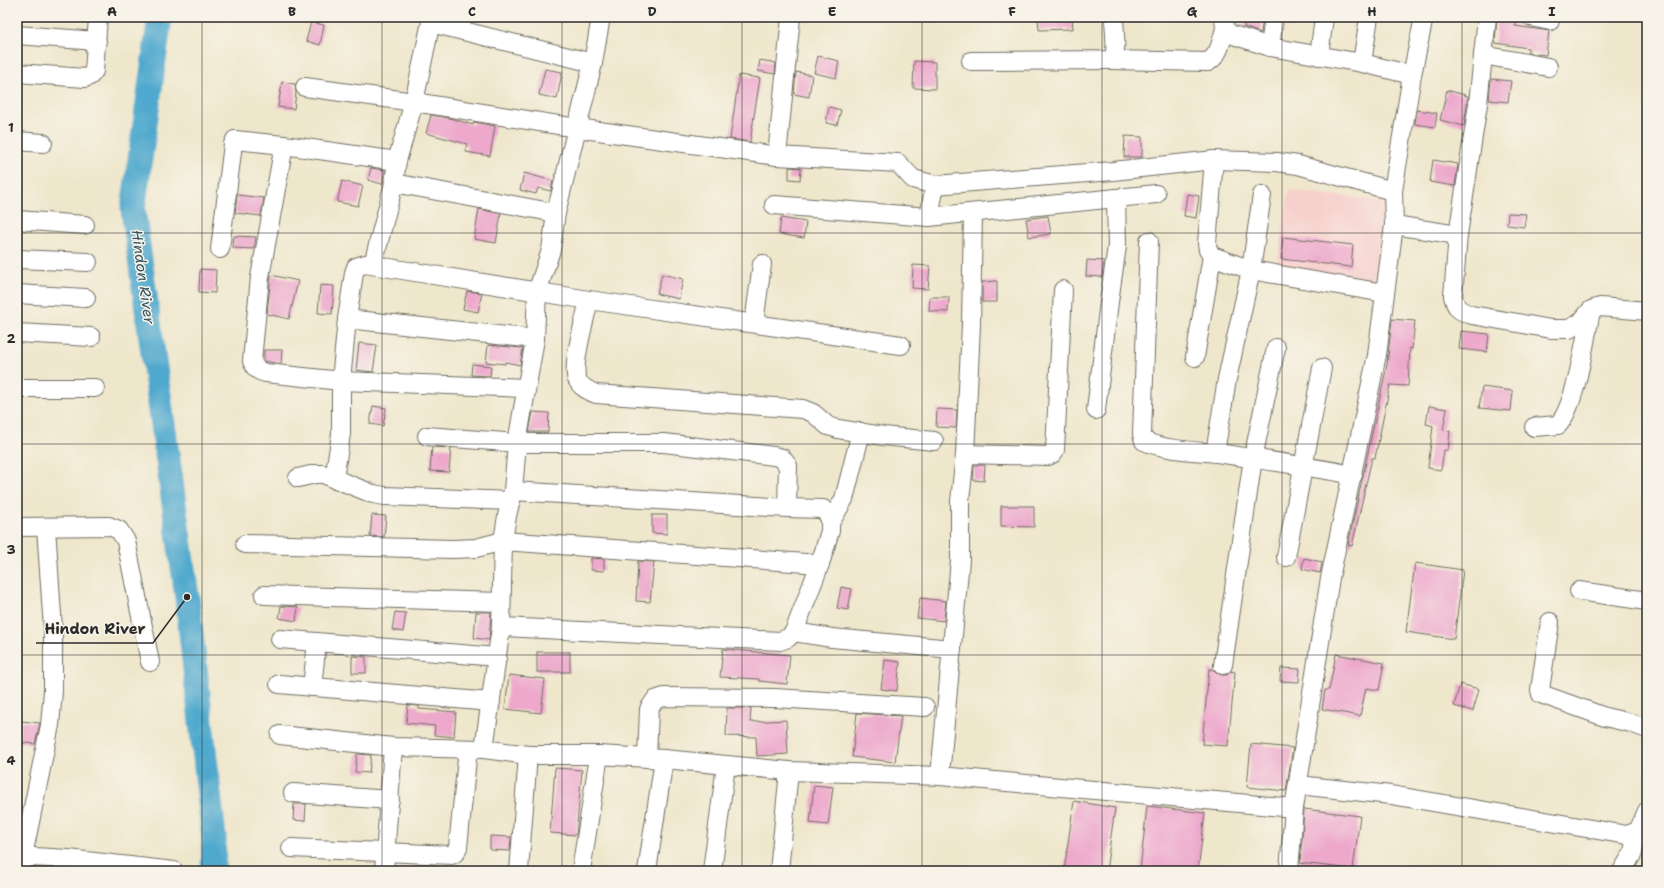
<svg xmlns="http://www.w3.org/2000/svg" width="1664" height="888" font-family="'Shantell Sans',sans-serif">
<rect width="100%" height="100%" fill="#f7f3e8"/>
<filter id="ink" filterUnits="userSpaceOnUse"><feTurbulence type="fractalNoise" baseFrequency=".025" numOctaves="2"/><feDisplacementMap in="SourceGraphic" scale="8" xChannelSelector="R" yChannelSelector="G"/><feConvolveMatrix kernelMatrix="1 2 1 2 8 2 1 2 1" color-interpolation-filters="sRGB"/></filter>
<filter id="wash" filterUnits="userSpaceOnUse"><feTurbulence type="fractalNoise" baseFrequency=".012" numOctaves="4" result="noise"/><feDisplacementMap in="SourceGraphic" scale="16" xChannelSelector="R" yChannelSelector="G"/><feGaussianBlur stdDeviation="0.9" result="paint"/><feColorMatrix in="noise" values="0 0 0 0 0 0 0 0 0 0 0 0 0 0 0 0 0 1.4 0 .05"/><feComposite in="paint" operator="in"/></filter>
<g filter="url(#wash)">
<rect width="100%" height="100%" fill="#efe7cc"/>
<path fill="#f7d0cd" d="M1289,190l103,12 -11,82 -105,-15z"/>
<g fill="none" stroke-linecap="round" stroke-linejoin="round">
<path stroke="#50a9ce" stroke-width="25" d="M160,17l-27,192 54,388 27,241 -1,33"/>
</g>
<g id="blocks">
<g fill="#eda8cc">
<path d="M1038,17h34l1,12 -34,1z"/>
<path d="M1245,17h18l-2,16 -17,-6z"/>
<path d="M1497,17l19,2 -1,7 34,5 -3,24 -18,-2v-5l-33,-5z"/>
<path d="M311,22l13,3 -4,20 -14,-4z"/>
<path d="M818,56l21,5 -3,17 -22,-5z"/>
<path d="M760,60l16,3 -1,11 -17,-3z"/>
<path d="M914,61l21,1v27l-22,-1z"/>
<path d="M545,69l17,3 -5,27 -18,-4z"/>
<path d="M796,72l16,3 -3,22 -15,-3z"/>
<path d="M739,75l21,3 -10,64 -20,-3z"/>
<path d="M1491,79l20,2 -3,21 -19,-2z"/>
<path d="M282,82l13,2 1,9 -2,16 -16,-2z"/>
<path d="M1447,90l21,6 -4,30 -24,-6z"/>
<path d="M829,107l12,3 -4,15 -11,-2z"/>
<path d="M1417,110l20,3 -2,14 -20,-3z"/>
<path d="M431,115l19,3 23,7 1,-3 21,4 -5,30 -24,-4 1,-8 -41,-11z"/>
<path d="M1125,136l17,1v20h-18z"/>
<path d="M1433,160l25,4 -3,22 -25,-4z"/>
<path d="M789,167l12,1 -1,12 -11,-1z"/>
<path d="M371,168l14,2 -3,14 -14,-4z"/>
<path d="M524,173l29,8 -2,10 -13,-3 -2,6 -16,-4z"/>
<path d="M342,181l21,5 -5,20 -21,-4z"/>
<path d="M1187,194l12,2 -3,22 -12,-2z"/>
<path d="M237,195l27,3 -3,18 -26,-3z"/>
<path d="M479,209l22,5 -5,29 -22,-4z"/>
<path d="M1508,213l18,1 -2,13 -17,-2z"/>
<path d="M1048,216l3,18 -22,3 -3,-18z"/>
<path d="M781,218l25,4 -2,16 -25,-4z"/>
<path d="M234,236l22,1 -2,12 -21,-1z"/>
<path d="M1283,237l70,8 -2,22 -70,-8z"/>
<path d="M1087,260l17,1 -2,16 -16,-1z"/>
<path d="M913,265l17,1 -2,23 -16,-1z"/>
<path d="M200,269l16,1 -1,23 -16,-1z"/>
<path d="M662,274l21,5 -4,20 -22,-5z"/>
<path d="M271,275l27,6 -9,38 -22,-5z"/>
<path d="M997,281v21h-15v-20z"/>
<path d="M320,285l14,1 -2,28 -14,-1z"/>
<path d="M467,291l15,2 -4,19 -15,-3z"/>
<path d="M930,297h19l-1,15 -19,-1z"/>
<path d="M1392,319l23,2 -3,28 -2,-1 -2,38 -18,-1 -15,73h-3l-20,88 -4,-1 39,-180z"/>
<path d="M1461,331l28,3 -2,18 -28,-3z"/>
<path d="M359,343l18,2 -4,27 -17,-2z"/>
<path d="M488,345l35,3 -3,17 -15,-3v2l-19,-2z"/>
<path d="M264,350h18l-1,14 -17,-3z"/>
<path d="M472,364l19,2 -1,10 -19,-1z"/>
<path d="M1482,387l31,4 -2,20 -32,-3z"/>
<path d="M373,406l13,2 -3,18 -13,-2z"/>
<path d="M1429,406l18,3 -4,21 7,1 -2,19h-4l-3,20 -13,-2 5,-42 -7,-2z"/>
<path d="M937,409l20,1 -1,18 -20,-1z"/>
<path d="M533,412l16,1 -1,19h-19z"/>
<path d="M432,447l19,1 -2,24 -19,-1z"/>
<path d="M974,465h11l-1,16 -11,-1z"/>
<path d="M1001,506h33v21l-33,-1z"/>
<path d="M372,515l14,1 -2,21 -14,-1z"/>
<path d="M652,515h15v19l-15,-1z"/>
<path d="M591,558l13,1v12l-13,-1z"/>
<path d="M1304,558l18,4 -2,11 -18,-4z"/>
<path d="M638,561l16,1 -4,40 -14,-1z"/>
<path d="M1415,563l48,7 -9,69 -48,-7z"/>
<path d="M841,587l11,2 -4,21 -11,-2z"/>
<path d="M920,598l26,3 -2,20 -27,-3z"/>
<path d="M281,606l17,1 -2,14 -17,-3z"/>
<path d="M395,612l11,1 -3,19 -11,-2z"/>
<path d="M476,612h15l-2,28 -15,-2z"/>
<path d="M723,649l67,6 -3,29 -28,-3v-2l-39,-2z"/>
<rect x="537" y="652" width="33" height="20"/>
<path d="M1336,654l48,9 -5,27 -13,-2 -6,28 -38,-7 3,-19h4z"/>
<path d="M352,656l14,1v16h-14z"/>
<path d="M885,660l15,2 -3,29 -16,-2z"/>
<path d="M1281,668l19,1 -1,13 -19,-1z"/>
<path d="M1209,669l5,1 3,3 5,2h5l4,-4 4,1 -7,74 -26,-2z"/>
<path d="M509,675l36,4 -4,34 -36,-4z"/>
<path d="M1460,684l19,5 -6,22 -19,-5z"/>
<path d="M408,705l11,1v3l37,3 -2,25 -20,-2 1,-9 -29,-3z"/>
<path d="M727,708h24l-1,14 36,-2 2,34 -31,2 -1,-19 -30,-1z"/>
<path d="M857,713l44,3 -6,46 -43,-5z"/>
<path d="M21,721l19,2 -5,21 -17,-2z"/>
<path d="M1251,744l42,4 -7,43 -39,-4z"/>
<path d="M357,754l14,1 -2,18 -14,-1z"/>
<path d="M555,768l27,2 -6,65 -26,-2z"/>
<path d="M814,785l19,2 -5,38 -18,-2z"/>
<path d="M1074,801l41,7 -9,63h-42z"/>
<path d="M294,804h12l-1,17 -12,-1z"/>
<path d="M1147,806l58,7 -7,58h-58z"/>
<path d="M1304,809l56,7 -7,53 -53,-6z"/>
<path d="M490,836l21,1 -1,14 -20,-1z"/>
</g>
</g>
</g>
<g filter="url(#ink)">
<use href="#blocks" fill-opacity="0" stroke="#706d63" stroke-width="1"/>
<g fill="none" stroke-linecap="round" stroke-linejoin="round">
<defs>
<g id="minor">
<path d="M1224,17l1,12 5,5 40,13 92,16 50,12"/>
<path d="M1487,17l-9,87 -20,131 -5,61c3,13 6,15 19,19l79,14h18l11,-6 11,-13 9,-3 47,4"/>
<path d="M1531,17l19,4"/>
<path d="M431,23l162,40"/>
<path d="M17,35l80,6"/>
<path d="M1270,47l4,-30"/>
<path d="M1483,55l65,12"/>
<path d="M1319,56l5,-39"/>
<path d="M1112,60l96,2c12,-7 13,-21 17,-33"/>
<path d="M971,61l141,-1c6,-7 2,-33 2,-43"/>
<path d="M1362,63l7,-46"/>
<path d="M17,73l68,5 5,-2 4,-5 4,-54"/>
<path d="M305,87l109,15 163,26 200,28 121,7 15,16 22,6 178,-14 101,-11 63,2 21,3 95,26"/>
<path d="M17,141l26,2"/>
<path d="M284,145l-24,132 -8,84c3,8 6,10 14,12l75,8 185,7"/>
<path d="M777,156l14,-139"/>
<path d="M1214,160l-7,83 1,7 4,6 39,14 133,23"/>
<path d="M394,183l162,30"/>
<path d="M774,205l155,12 227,-23"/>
<path d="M929,217l6,-32"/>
<path d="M17,220l68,5"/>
<path d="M1394,225l64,10"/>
<path d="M1149,241l-7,193 2,7c20,9 51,10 73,12 45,7 91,13 136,22"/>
<path d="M220,249l13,-105 2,-4 49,5 113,16"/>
<path d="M17,259l71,3"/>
<path d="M373,264l21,-81 3,-22 17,-59 18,-85"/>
<path d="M17,294l69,4"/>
<path d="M589,300c-3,16 -18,65 -12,79 3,8 12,12 19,15l207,15 10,4 15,13 10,3 45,7 51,5"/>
<path d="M347,319l188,20"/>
<path d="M754,323l8,-59"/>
<path d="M17,333l74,4"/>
<path d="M1195,357l17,-101"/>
<path d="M17,388h78"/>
<path d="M1096,410l13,-108 8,-56 -1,-48"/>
<path d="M1534,427l24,-2c18,-19 27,-86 33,-114"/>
<path d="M427,436l90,7h147l110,13 8,2 6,8 -1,42"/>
<path d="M1215,453l12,-74 24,-109 11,-75"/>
<path d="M965,454l83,2 4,-2 3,-4 8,-160"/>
<path d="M298,478l17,-4h8l50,20 12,2 126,5"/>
<path d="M334,479l7,-45v-53l6,-62 7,-46 2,-6 9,-3 224,36 312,45"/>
<path d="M830,523l14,-24 17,-67"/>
<path d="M17,527l92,-1 10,4 7,11 24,121"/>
<path d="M245,544l208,5 23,-1 27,-7 317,23"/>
<path d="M1286,557l36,-189"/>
<path d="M1579,591l68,10"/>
<path d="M264,595l237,7"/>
<path d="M1550,622l-10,68 1,4 64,23 26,6 16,6"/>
<path d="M501,627l279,14 8,-3 6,-6 26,-68 10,-33v-13l-7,-9 -36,-1 -274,-17"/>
<path d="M794,632l38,6 120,11"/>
<path d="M280,639l217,18"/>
<path d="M1223,665l30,-207 23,-110"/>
<path d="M279,684l212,18"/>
<path d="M312,687l5,-45"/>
<path d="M280,735l113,12 91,2 44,6h71l65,4 125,12 151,5 354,32"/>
<path d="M484,749l17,-122 2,-86 4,-25 6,-25 4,-48 18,-104 2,-47 14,-42 5,-37 37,-150 8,-46"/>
<path d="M647,758l2,-49 6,-9 9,-3 111,1 150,9"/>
<path d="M940,776l20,-216v-59l5,-47 6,-129 2,-112"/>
<path d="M1298,785l93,10 236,40 11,-4 9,-20"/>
<path d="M293,793l97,7"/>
<path d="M291,848l161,7 4,-3 2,-5 10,-98"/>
<path d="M17,856l51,3 106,12"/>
<path d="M22,871l1,-15 27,-131 3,-34v-62l-7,-102"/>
<path d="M384,871l9,-124"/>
<path d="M519,871l9,-116"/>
<path d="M581,871l18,-116"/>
<path d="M647,871l17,-112"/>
<path d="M712,871l14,-106"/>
<path d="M779,871l10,-100"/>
<path d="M1289,871l5,-63 36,-230 47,-223 17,-130 -1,-34 19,-116 12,-58"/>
<path d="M1622,871l11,-18 3,-21"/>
</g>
</defs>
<use href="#minor" stroke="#706d63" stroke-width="20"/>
<use href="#minor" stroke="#fff" stroke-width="18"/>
</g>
</g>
<path fill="none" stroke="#2b2b2b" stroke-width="1" stroke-opacity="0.55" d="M202,17v854M382,17v854M562,17v854M742,17v854M922,17v854M1102,17v854M1282,17v854M1462,17v854M17,233h1630M17,444h1630M17,655h1630"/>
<g text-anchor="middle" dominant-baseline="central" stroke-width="3" stroke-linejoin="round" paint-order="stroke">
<g font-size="15" font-style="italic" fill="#385764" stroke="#f7f3e8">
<text transform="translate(143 277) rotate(82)">Hindon River</text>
</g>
</g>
<path fill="none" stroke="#2b2b2b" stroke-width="1.5" d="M187 597L153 643H36"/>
<circle fill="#2b2b2b" stroke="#f7f3e8" stroke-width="1.5" cx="187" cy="597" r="4"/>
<g font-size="15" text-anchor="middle" font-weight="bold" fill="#2b2b2b" stroke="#f7f3e8" stroke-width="3" stroke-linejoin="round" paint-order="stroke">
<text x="95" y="634">Hindon River</text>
</g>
<rect width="1664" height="888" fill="none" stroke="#f7f3e8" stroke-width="44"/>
<rect x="22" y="22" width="1620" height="844" fill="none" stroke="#2b2b2b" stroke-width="1.5"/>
<g font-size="13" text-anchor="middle" font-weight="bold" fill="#2b2b2b">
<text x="112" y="16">A</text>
<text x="292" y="16">B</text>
<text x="472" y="16">C</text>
<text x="652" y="16">D</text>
<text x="832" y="16">E</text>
<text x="1012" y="16">F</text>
<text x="1192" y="16">G</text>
<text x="1372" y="16">H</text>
<text x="1552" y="16">I</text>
<text x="11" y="132">1</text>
<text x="11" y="343">2</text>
<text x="11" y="554">3</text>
<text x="11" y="765">4</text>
</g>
</svg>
